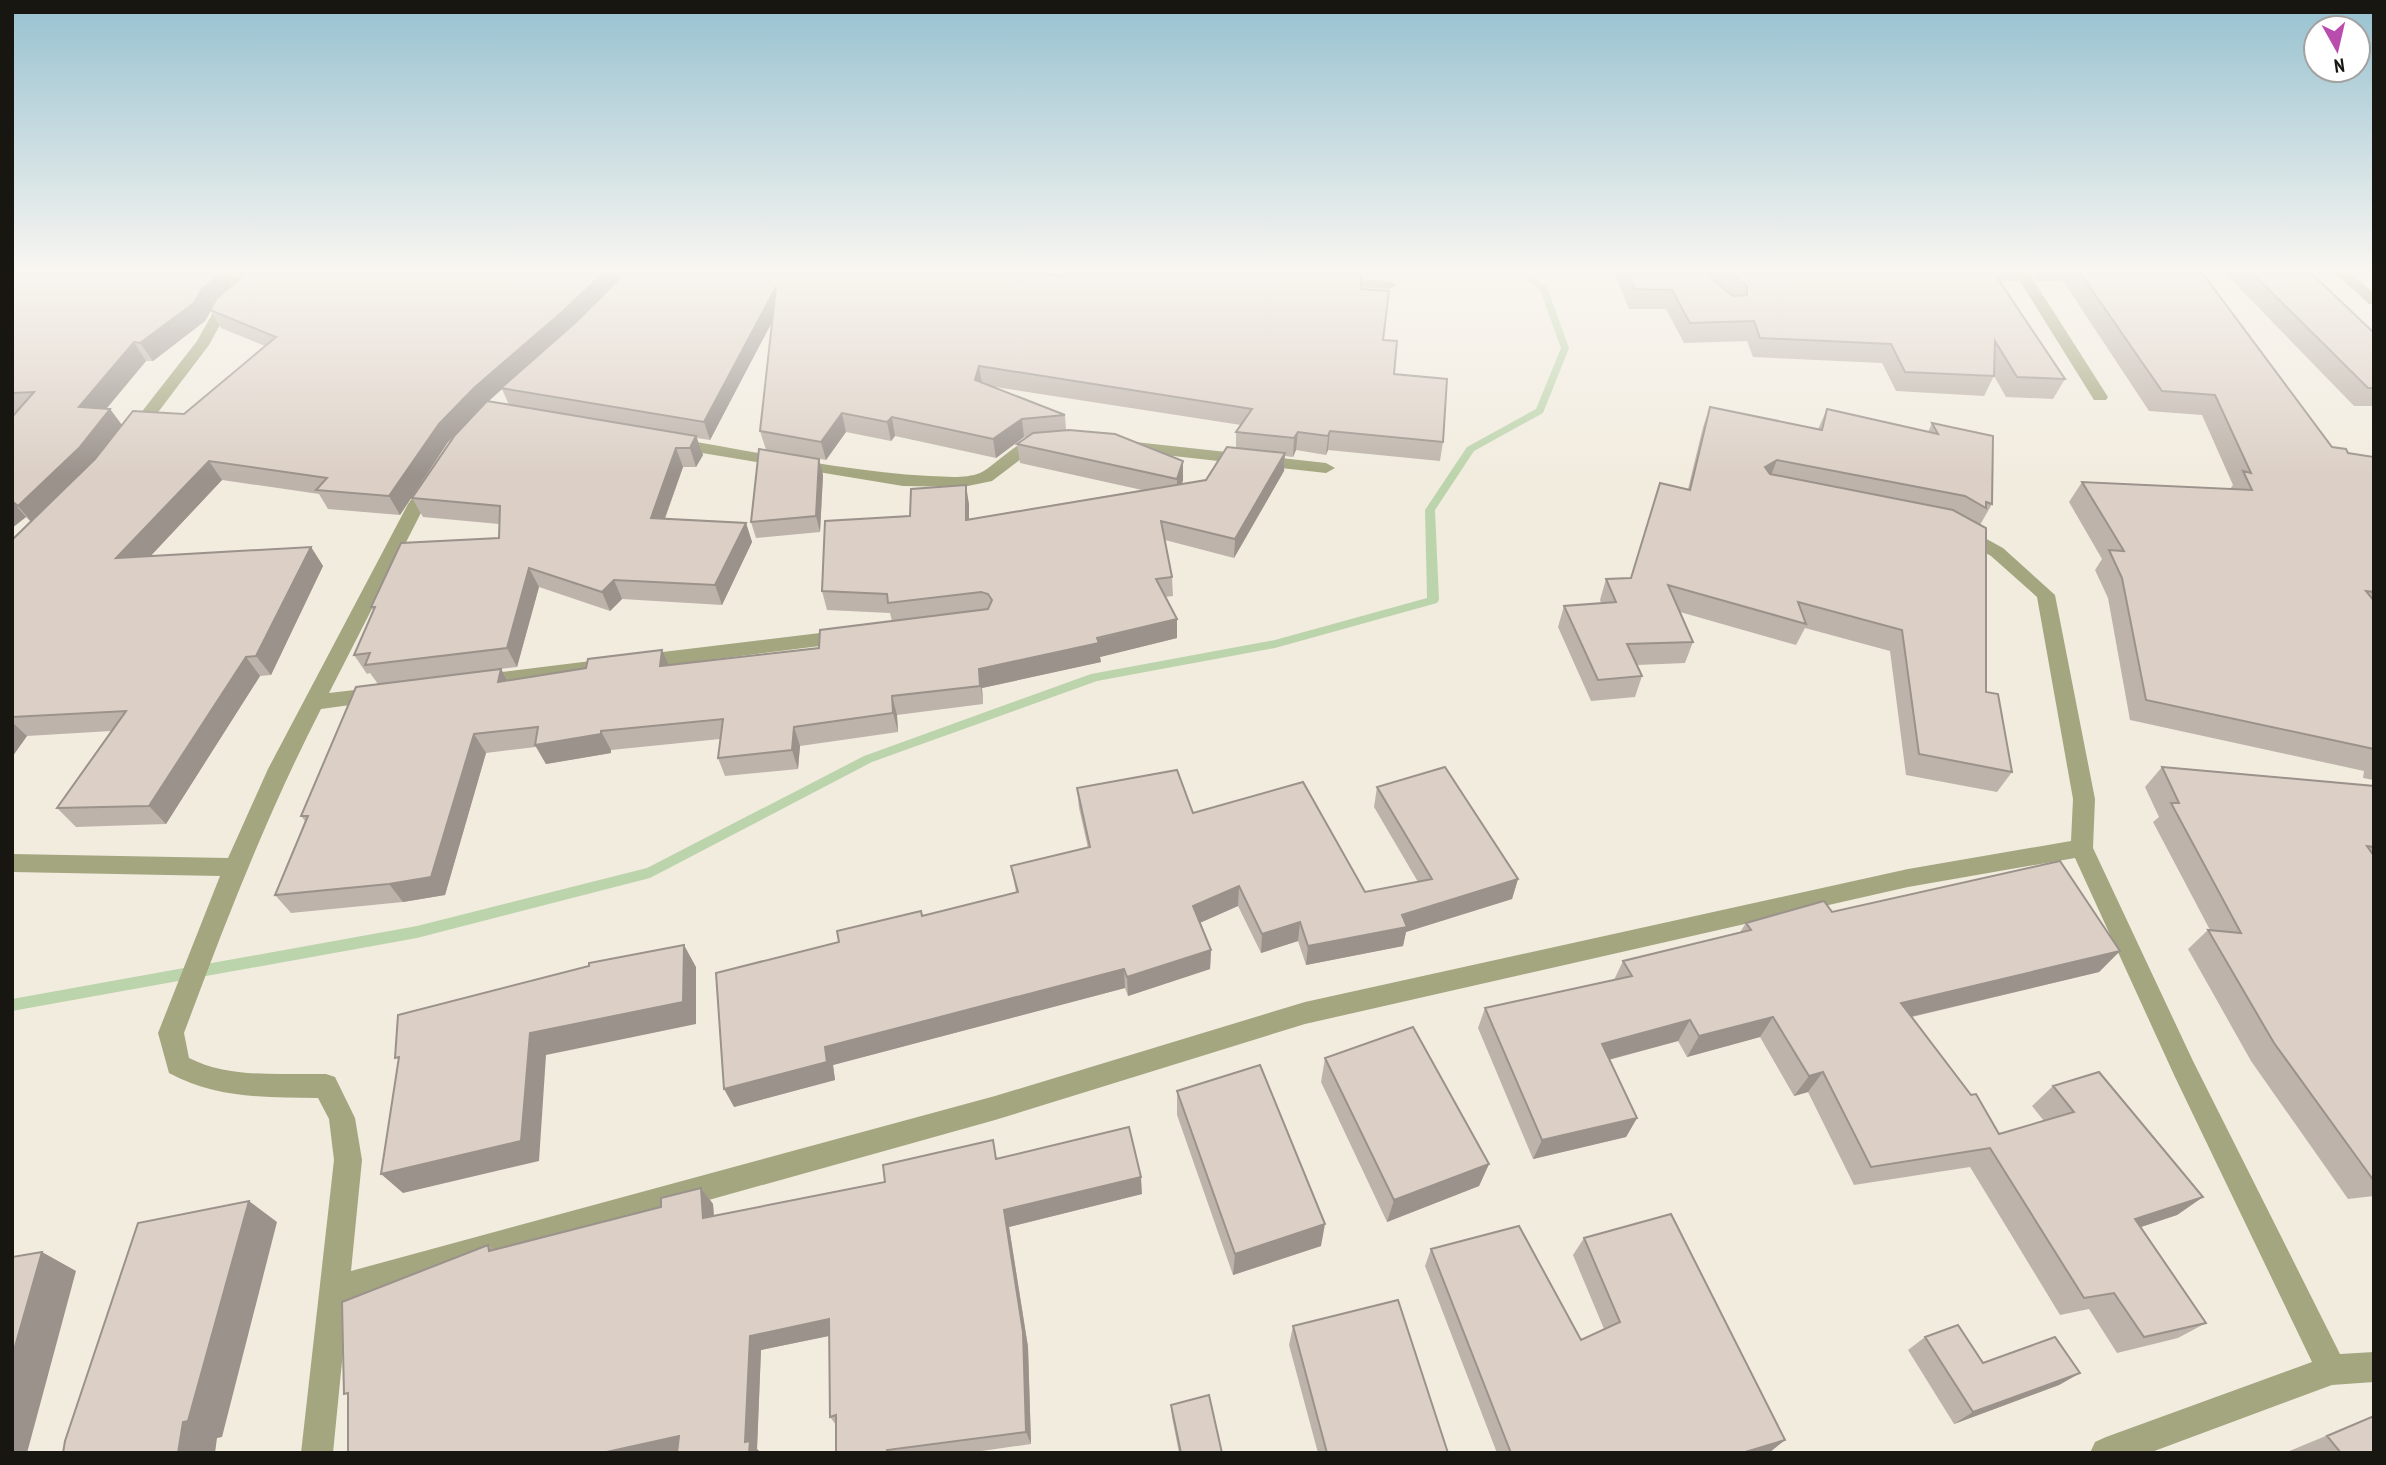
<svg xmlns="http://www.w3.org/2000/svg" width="2386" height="1465" font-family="'PT Sans Narrow',sans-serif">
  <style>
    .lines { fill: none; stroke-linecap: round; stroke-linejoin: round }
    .stream { fill: #bcd4ac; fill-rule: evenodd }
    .street { fill: #a4a680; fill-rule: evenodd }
    .wall { fill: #bdb3aa; fill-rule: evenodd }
    .shaded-wall { fill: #9a928b }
    .building { fill: #dcd0c6; stroke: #9a928b; stroke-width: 2 }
  </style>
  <rect width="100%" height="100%" fill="#f2ecdf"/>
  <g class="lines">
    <!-- stream -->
    <path class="stream" d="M 1515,270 L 1524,270 L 1547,287 L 1569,348 L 1543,413 L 1474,451 L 1435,510 L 1439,600 L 1437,603 L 1275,648 L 1097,681 L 872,762 L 650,878 L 417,938 L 12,1011 L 12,999 L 417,926 L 647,868 L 864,756 L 1091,674 L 1275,640 L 1427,598 L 1425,510 L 1467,447 L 1536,409 L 1561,348 L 1540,290 Z"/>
    <!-- street -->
    <path class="street" d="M 205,270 L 222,270 L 255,288 L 248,292 L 243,291 Z
      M 2013,270 L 2027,270 L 2108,397 L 2106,400 L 2094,400 Z
      M 2332,270 L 2347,270 L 2374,293 L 2374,305 L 2369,304 Z
      M 1333,278 L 1390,281 L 1397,285 L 1390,289 L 1328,285 L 1326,282 L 1328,279 Z
      M 234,296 L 241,300 L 226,314 L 209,345 L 140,436 L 128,436 L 126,432 L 197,341 L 215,309 Z
      M 672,438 C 765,453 859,475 954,477 C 962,477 973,476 980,473 C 998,465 1033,421 1053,443 L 1051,447 L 1034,449 L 992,481 L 963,487 L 903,486 L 666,447 L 664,443 L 666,439 Z
      M 1126,441 L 1326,463 L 1335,468 L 1326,473 L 1120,450 L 1118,446 L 1120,442 Z
      M 433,477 L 442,482 L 425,505 L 329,693 L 380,687 L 387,689 L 390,694 L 387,699 L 380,701 L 321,709 C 267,814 225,923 184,1033 L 189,1058 C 230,1079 282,1073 326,1074 L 335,1077 L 355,1118 L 362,1160 L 351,1271 L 995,1096 L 1305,1002 L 1908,869 L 2071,841 L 2073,799 L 2037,597 L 1991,556 L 1955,535 L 1952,531 L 1955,527 L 1961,525 L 2003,548 L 2055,595 L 2095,799 L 2093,848 L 2193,1061 L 2340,1354 L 2374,1352 L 2374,1382 L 2332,1385 L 2149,1453 L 2090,1453 L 2095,1442 L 2106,1437 L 2312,1362 L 2175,1077 L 2075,858 L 1908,887 L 1305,1024 L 995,1120 L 348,1301 L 333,1453 L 301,1453 L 334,1160 L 329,1119 L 318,1098 C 266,1097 216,1099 169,1073 L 158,1033 L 220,876 L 12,872 L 12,854 L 228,858 L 268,769 L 408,504 L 427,478 Z
      M 845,630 L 852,632 L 855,637 L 852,642 L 638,669 L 631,667 L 628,662 L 631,657 L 638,655 Z
      M 599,660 L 606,662 L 609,667 L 606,672 L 478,689 L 471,687 L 468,682 L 471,677 L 478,675 Z"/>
  </g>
  <!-- wall -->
  <path class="wall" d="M 12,270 L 231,286 L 243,277 L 227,270 L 991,270 L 1065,276 L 1084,270 L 1360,270 L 1361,289 L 1383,340 L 1394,374 L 1443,442 L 1440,461 L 1328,450 L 1326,455 L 1296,450 L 1293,457 L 1285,456 L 1284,471 L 1234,558 L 1165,540 L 1172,577 L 1173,596 L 1165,597 L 1177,619 L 1177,638 L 1100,657 L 1101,662 L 982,688 L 983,704 L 897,715 L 898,732 L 800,746 L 798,769 L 725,776 L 718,758 L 720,739 L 611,750 L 611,753 L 546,764 L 536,747 L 486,753 L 445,895 L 403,902 L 291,913 L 275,895 L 305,821 L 301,816 L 378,684 L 370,673 L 367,674 L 354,655 L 373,610 L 371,607 L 499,538 L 499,524 L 423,517 L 412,498 L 453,437 L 448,442 L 400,515 L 328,509 L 319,494 L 222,480 L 150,556 L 311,547 L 323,566 L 271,675 L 260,676 L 166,824 L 76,827 L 57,808 L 111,731 L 27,736 L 12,757 L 12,540 L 31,522 L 26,517 L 12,528 L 16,412 L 12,413 ZM 211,311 L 221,328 L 265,346 L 184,414 L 122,425 L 110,409 L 106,409 L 146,361 L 153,361 L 205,321 ZM 772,321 L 760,431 L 766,450 L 826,460 L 846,432 L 891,441 L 895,436 L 996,458 L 1024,437 L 1027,437 L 1017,444 L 1020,463 L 1142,490 L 969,519 L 969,504 L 910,516 L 822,591 L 827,610 L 890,613 L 892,621 L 819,648 L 669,665 L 508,680 L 501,669 L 378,684 L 517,667 L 539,587 L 610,611 L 622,599 L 722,605 L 752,542 L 746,523 L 665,519 L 683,467 L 696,467 L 703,455 L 697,438 L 710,440 ZM 989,386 L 1241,425 L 1236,432 L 1236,447 L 1206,480 L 1182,484 L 1183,480 L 1066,430 L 1065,415 ZM 502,389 L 509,405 L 489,401 Z
    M 1613,270 L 2022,270 L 2017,281 L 1999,281 L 2065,379 L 2053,399 L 2006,397 L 1994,376 L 1984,396 L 1896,391 L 1882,363 L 1753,357 L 1747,341 L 1684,343 L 1666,309 L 1629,309 Z
    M 2029,270 L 2200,270 L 2332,447 L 2348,453 L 2374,457 L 2374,780 L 2363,778 L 2364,771 L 2130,720 L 2108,598 L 2095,570 L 2102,559 L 2069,502 L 2082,482 L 2230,489 L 2233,485 L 2202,415 L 2149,411 L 2063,281 L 2037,281 Z
    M 2222,270 L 2308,270 L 2374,333 L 2374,406 L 2354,406 Z
    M 1710,407 L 1818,429 L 1827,409 L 1928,432 L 1932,423 L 1992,504 L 1980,525 L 1978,524 L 1986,692 L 2012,772 L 1997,792 L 1906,775 L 1890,651 L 1805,628 L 1796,645 L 1680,612 L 1693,642 L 1685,663 L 1637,665 L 1642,676 L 1635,697 L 1591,701 L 1558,627 L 1564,606 L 1601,603 L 1600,600 L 1606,579 L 1631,578 L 1660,483 L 1688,489 L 1703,427 Z
    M 823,475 L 820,532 L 756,538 L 751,522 Z
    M 2162,767 L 2372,786 L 2374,785 L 2374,1196 L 2348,1199 L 2251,1061 L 2188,949 L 2208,930 L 2210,930 L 2153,822 L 2159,817 L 2145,787 Z
    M 1377,787 L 1518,879 L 1512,899 L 1406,932 L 1403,946 L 1306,965 L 1298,941 L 1261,953 L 1238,906 L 1199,923 L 1211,950 L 1210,969 L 1128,996 L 1125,988 L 833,1065 L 835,1080 L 734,1107 L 839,942 L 922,916 L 1016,892 L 1011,866 L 1088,848 L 1079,808 L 1077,788 L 1193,813 L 1365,892 L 1418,882 L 1374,807 Z
    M 1832,912 L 2120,951 L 2099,972 L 1912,1017 L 1999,1134 L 2044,1121 L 2032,1106 L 2053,1086 L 2203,1197 L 2177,1215 L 2141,1227 L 2206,1323 L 2178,1338 L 2117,1353 L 2089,1309 L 2060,1315 L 1970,1167 L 1854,1185 L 1808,1092 L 1794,1096 L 1760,1037 L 1687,1057 L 1678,1041 L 1609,1060 L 1637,1118 L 1626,1137 L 1533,1159 L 1478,1028 L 1485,1008 L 1614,980 L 1623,961 L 1740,932 L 1746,923 Z
    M 1325,1058 L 1489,1164 L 1479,1186 L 1387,1222 L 1321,1082 Z
    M 1177,1091 L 1321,1246 L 1233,1275 L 1177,1115 Z
    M 998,1159 L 1142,1194 L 1009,1227 L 1028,1347 L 1031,1444 L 968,1453 L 836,1453 L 836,1425 L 830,1417 L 829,1336 L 761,1350 L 757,1449 L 761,1453 L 677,1453 L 677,1451 L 671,1453 L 488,1245 L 494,1250 L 661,1207 L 701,1188 L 713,1204 L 714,1216 L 885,1182 Z
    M 1584,1238 L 1769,1453 L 1497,1453 L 1425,1266 L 1431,1249 L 1581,1340 L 1604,1329 L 1573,1255 Z
    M 1293,1326 L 1448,1453 L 1318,1453 L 1289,1345 Z
    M 1925,1337 L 1983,1363 L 2080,1373 L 2059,1385 L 1954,1424 L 1908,1350 Z
    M 1171,1405 L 1222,1453 L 1179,1453 L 1172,1417 Z
    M 2374,1416 L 2374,1453 L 2287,1452 Z"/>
  <!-- shaded-wall -->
  <path class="shaded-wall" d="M 242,270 L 270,270 L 248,279 Z
    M 607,270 L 632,270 L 569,330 L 501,388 L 502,389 L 483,406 L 448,442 L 400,515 L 389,496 L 439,424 L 474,388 Z
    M 223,272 L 234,289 L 213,307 L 205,321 L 153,361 L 140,343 Z
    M 776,287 L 781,305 L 710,440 L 704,422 Z
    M 134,342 L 146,361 L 92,426 L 79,407 Z
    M 979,366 L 982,384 L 975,380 Z
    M 110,409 L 124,428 L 34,525 L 18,506 Z
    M 842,413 L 846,432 L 826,460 L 821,442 Z
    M 892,417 L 895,436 L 891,441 L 887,422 Z
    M 1022,419 L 1024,437 L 996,458 L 993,439 Z
    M 1330,431 L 1328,450 L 1326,455 L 1328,436 Z
    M 1298,432 L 1296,450 L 1293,457 L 1294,438 Z
    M 696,436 L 703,455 L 696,467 L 690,448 Z
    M 676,448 L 683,467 L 658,537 L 651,518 Z
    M 1285,453 L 1284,471 L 1234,558 L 1235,539 Z
    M 819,459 L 823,475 L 820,532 L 816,516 Z
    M 1777,460 L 1769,480 L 1765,467 Z
    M 209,461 L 222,480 L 131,577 L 116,558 Z
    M 1183,461 L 1183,480 L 1177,498 L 1177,479 Z
    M 966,485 L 969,504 L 969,539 L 966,520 Z
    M 12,501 L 26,517 L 12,528 Z
    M 746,523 L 752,542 L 722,605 L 715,585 Z
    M 311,547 L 323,566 L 271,675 L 256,656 Z
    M 529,568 L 539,587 L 517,667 L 507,648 Z
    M 614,580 L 622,599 L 610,611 L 602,592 Z
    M 1177,619 L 1177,638 L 1100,657 L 1101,662 L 982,688 L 983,704 L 979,669 Z
    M 662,650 L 670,668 L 660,666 Z
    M 246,657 L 260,676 L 166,824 L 149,806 Z
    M 501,669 L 512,688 L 498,682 Z
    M 892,696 L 897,715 L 898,732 L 893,713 Z
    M 12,722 L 27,736 L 12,757 Z
    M 794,727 L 800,746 L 798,769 L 792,750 Z
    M 601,731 L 611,750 L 611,753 L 546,764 L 535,745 Z
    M 474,734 L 486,753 L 445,895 L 403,902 L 389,884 Z
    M 1518,879 L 1512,899 L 1406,932 L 1403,946 L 1306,965 L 1308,946 Z
    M 1239,886 L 1238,906 L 1193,926 L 1193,906 Z
    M 1300,922 L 1298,941 L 1261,953 L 1262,934 Z
    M 684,945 L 696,967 L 696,1024 L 546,1055 L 539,1161 L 403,1193 L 381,1174 L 530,1033 Z
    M 1211,950 L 1210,969 L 1128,996 L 1127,977 Z
    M 2120,951 L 2099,972 L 1884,1023 L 1901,1003 Z
    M 1124,969 L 1125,988 L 833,1065 L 835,1080 L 734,1107 L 724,1089 L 825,1047 Z
    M 1773,1017 L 1760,1037 L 1687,1057 L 1699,1036 Z
    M 1690,1020 L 1678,1041 L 1592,1064 L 1602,1044 Z
    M 1823,1072 L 1808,1092 L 1794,1096 L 1809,1076 Z
    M 1637,1118 L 1626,1137 L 1533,1159 L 1542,1140 Z
    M 1489,1164 L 1479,1186 L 1387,1222 L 1394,1200 Z
    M 1141,1177 L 1142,1194 L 1009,1227 L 1028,1347 L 1031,1444 L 1026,1432 L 1004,1210 Z
    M 701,1188 L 713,1204 L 715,1234 L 703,1218 Z
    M 2203,1197 L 2177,1215 L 2111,1237 L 2135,1219 Z
    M 249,1201 L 277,1222 L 222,1437 L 217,1438 L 215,1453 L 178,1453 L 183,1422 Z
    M 1325,1224 L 1321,1246 L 1233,1275 L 1235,1254 Z
    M 42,1252 L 76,1271 L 27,1453 L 12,1453 L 12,1357 Z
    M 829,1319 L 838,1334 L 761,1350 L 757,1449 L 761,1453 L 749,1453 L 745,1442 L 750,1336 Z
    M 2080,1373 L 2059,1385 L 1954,1424 L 1973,1412 Z
    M 679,1436 L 693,1448 L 671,1453 L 602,1453 Z
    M 1785,1440 L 1769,1453 L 1742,1453 Z"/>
  <!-- building -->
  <path class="building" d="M 12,270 L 219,270 L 223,272 L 202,289 L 194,303 L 140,343 L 134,342 L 79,407 L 110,409 L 79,448 L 18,506 L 12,501 L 12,417 L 34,392 L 12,393 Z
    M 255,270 L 607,270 L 562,312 L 474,388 L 439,424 L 389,496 L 316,490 L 327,478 L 209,461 L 116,558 L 311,547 L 256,656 L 246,657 L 149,806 L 57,808 L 126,711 L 12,717 L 12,540 L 95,459 L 133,411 L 184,414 L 276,337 L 210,310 L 217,298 L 244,275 Z
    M 628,270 L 991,270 L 1065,276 L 1068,270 L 1323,270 L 1361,272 L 1361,289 L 1389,291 L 1383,340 L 1397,341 L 1394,374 L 1447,379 L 1443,442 L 1330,431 L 1328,436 L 1298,432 L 1294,438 L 1236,432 L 1252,409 L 979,366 L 975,380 L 1065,415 L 1022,419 L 993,439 L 892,417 L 887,422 L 842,413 L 821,442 L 760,431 L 776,287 L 704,422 L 501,388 L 576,322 Z
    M 1626,270 L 1702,270 L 1733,296 L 1747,295 L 1747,286 L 1728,270 L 1992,270 L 2065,379 L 2017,377 L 1995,341 L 1994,376 L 1905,372 L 1891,344 L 1760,338 L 1754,321 L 1690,323 L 1672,290 L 1635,289 Z
    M 2078,270 L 2200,270 L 2332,447 L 2346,449 L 2348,453 L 2374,457 L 2374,592 L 2366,591 L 2374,601 L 2374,749 L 2146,700 L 2122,578 L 2109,550 L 2124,551 L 2082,482 L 2252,490 L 2243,471 L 2251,473 L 2215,395 L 2162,391 Z
    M 2249,270 L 2308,270 L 2374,333 L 2374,388 L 2368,388 Z
    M 487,401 L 696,436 L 690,448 L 676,448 L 651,518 L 746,523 L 715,585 L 614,580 L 602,592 L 529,568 L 507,648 L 365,665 L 370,653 L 354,655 L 375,607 L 371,607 L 401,543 L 499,538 L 500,506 L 412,498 L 455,435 Z
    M 1710,407 L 1822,430 L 1827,409 L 1938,434 L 1932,423 L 1993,436 L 1992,504 L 1986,502 L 1986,508 L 1965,496 L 1777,460 L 1765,467 L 1770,474 L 1953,510 L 1986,528 L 1986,692 L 1998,694 L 2012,772 L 1919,754 L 1902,630 L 1798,602 L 1806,624 L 1668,585 L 1693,642 L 1627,644 L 1642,676 L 1598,680 L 1564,606 L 1616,602 L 1606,579 L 1631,578 L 1660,483 L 1690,490 Z
    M 1069,430 L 1115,434 L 1183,461 L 1177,479 L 1017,444 L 1033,433 Z
    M 1227,447 L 1285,453 L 1235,539 L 1161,521 L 1172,577 L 1156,579 L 1177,619 L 1097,638 L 1099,643 L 979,669 L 980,686 L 892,696 L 893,713 L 794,727 L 792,750 L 718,758 L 723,719 L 601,731 L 601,734 L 535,745 L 538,727 L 474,734 L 431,877 L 389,884 L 275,895 L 308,816 L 301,816 L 356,687 L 501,669 L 498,682 L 586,668 L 588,659 L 662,650 L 660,666 L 819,648 L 820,630 L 988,609 L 992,600 L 988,594 L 981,592 L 888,603 L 887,594 L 822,591 L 825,521 L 910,516 L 911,489 L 966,485 L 966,520 L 1206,480 Z
    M 759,449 L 819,459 L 816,516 L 751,522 Z
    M 1445,767 L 1518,879 L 1402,915 L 1407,927 L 1308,946 L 1300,922 L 1262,934 L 1239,886 L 1193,906 L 1211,950 L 1127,977 L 1124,969 L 825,1047 L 827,1062 L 724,1089 L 716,973 L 839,942 L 837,931 L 921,911 L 922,916 L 1018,892 L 1011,866 L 1090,847 L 1077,788 L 1177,770 L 1193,813 L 1303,782 L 1365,892 L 1432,879 L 1377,787 Z
    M 2162,767 L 2374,786 L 2374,847 L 2367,846 L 2374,856 L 2374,1181 L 2274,1043 L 2208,930 L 2241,933 L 2171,803 L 2179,803 Z
    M 2060,861 L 2120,951 L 1901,1003 L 1971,1095 L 1976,1094 L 1999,1134 L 2074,1112 L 2053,1086 L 2099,1072 L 2203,1197 L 2135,1219 L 2206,1323 L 2144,1337 L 2114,1293 L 2084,1298 L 1990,1148 L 1871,1167 L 1823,1072 L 1809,1076 L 1773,1017 L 1699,1036 L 1690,1020 L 1602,1044 L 1637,1118 L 1542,1140 L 1485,1008 L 1632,976 L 1623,961 L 1751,930 L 1746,923 L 1824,901 L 1832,912 Z
    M 684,945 L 683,1002 L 530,1033 L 521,1141 L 381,1174 L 399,1057 L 395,1058 L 398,1015 L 589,966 L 589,963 Z
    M 1413,1027 L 1489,1164 L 1394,1200 L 1325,1058 Z
    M 1260,1065 L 1325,1224 L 1235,1254 L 1177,1091 Z
    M 1129,1127 L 1141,1177 L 1004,1210 L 1023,1332 L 1026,1432 L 887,1450 L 888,1453 L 836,1453 L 836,1415 L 830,1417 L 829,1319 L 750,1336 L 745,1442 L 750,1441 L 749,1453 L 677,1453 L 679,1436 L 602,1453 L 348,1453 L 348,1393 L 344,1394 L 342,1302 L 488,1245 L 489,1251 L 661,1207 L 661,1198 L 701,1188 L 703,1218 L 885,1182 L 883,1165 L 993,1140 L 996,1159 Z
    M 249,1201 L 188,1421 L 183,1422 L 178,1453 L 63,1453 L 65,1441 L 138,1223 Z
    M 1671,1214 L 1785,1440 L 1742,1453 L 1511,1453 L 1431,1249 L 1519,1226 L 1581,1340 L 1620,1322 L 1584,1238 Z
    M 42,1252 L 12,1357 L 12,1257 Z
    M 1398,1300 L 1448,1453 L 1327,1453 L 1293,1326 Z
    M 1958,1325 L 1983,1363 L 2055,1337 L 2080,1373 L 1973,1412 L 1925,1337 Z
    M 1209,1395 L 1222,1453 L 1181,1453 L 1171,1405 Z
    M 2374,1416 L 2374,1453 L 2341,1453 L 2327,1436 Z"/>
  <!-- sky -->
  <linearGradient id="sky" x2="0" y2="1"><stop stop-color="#96c1d0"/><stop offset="0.57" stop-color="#f9f6f1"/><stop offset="1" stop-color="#f9f6f1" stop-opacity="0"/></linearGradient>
  <rect width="2386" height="475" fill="url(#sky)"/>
  <!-- border -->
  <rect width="2386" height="1465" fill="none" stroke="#181611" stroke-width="28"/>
  <!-- north arrow -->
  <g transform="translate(2337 49) rotate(172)"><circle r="33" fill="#ffffff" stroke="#a3a2a0" stroke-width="2"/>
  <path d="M0-5L12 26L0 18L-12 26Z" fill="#b94dad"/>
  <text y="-10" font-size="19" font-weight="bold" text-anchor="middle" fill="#181611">N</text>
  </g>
</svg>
